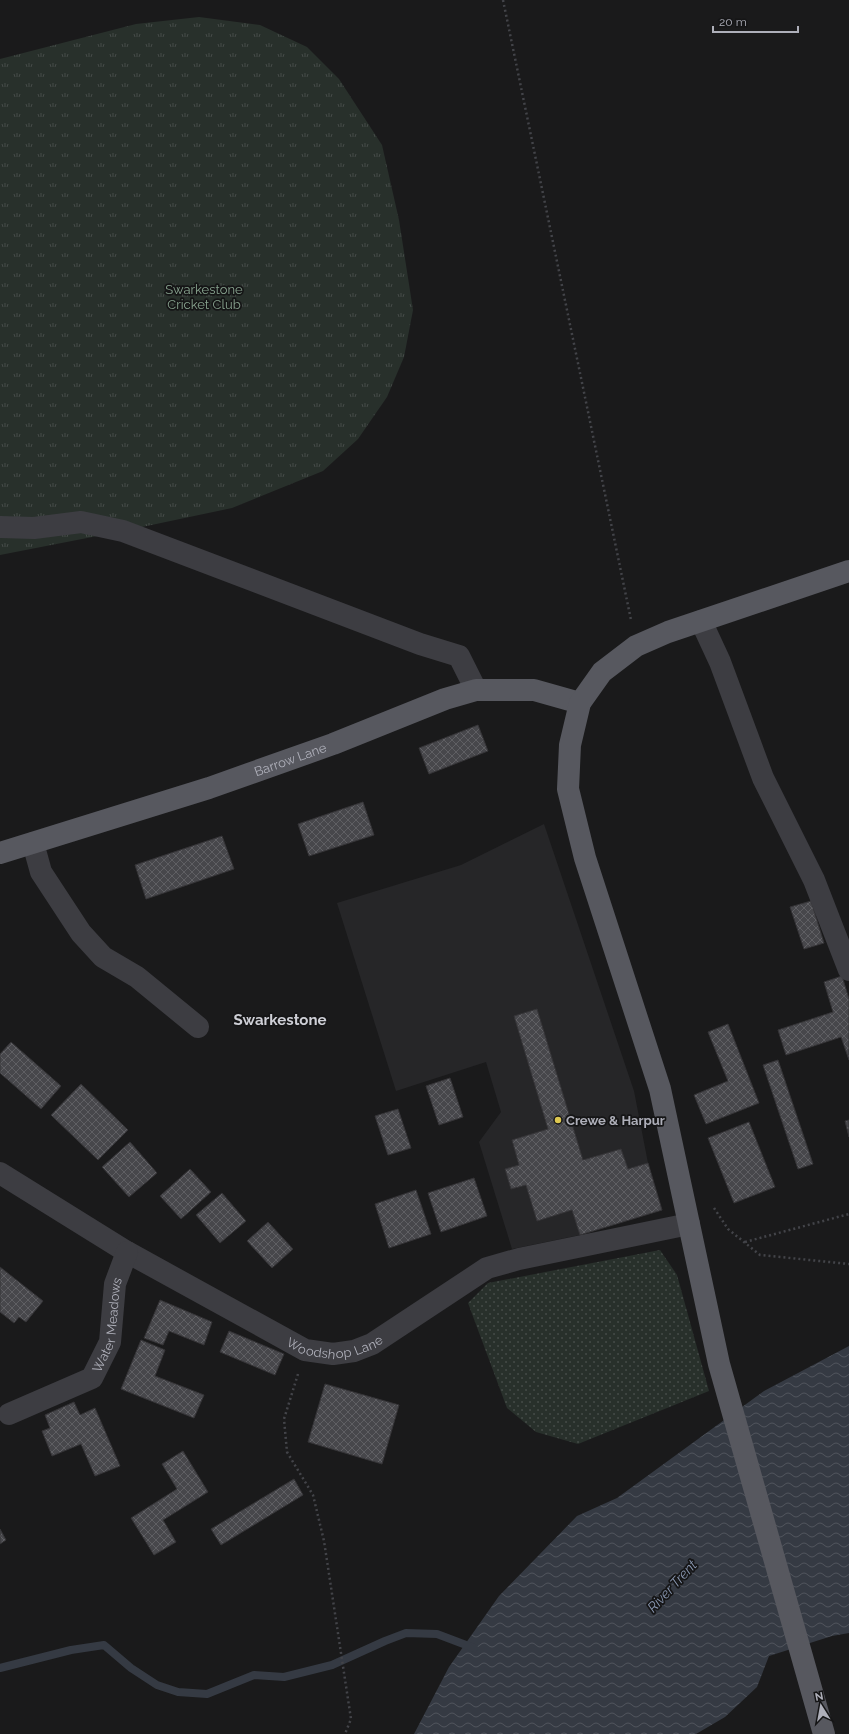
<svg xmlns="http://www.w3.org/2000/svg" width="849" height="1734" font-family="Raleway,sans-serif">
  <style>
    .built { fill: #262628 }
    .grass { fill: url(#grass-tufts) }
    .garden { fill: url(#garden-dots) }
    .water { fill: url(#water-waves) }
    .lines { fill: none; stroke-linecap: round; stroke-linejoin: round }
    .stream { stroke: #353a43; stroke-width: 8 }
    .building { fill: url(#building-cross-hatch); stroke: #353437 }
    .path { stroke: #434449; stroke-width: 2.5; stroke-dasharray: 2 3; stroke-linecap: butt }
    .minor { stroke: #3d3d42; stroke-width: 22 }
    .major { stroke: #57585f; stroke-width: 22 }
    .poi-dot { fill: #ddc750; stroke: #151516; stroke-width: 1.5 }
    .labels { text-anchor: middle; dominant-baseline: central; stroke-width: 3.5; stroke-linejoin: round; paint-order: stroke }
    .park-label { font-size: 13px; fill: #87a28e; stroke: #151516 }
    .street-label { font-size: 13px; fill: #aeafb9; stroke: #151516 }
    .poi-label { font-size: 13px; font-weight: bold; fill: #aeafb9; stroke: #151516; text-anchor: start }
    .water-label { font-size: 14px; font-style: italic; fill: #8997b0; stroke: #151516 }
    .quarter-label { font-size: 15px; font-weight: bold; fill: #cecfd6; stroke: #151516 }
  </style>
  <defs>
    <pattern id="grass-tufts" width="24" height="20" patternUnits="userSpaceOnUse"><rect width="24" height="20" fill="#28302b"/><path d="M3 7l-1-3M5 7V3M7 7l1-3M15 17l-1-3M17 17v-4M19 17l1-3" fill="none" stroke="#454b48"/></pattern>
    <pattern id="garden-dots" width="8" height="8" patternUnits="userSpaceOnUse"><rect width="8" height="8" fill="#28302b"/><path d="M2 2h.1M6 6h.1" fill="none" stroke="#454b48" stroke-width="1.8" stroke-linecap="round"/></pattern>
    <pattern id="water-waves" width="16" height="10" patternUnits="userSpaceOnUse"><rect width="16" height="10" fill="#353a43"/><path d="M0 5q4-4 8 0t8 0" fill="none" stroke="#50545c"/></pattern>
    <pattern id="building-cross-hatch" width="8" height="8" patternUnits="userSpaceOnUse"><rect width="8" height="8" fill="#47474b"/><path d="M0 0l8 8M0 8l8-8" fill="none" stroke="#5f5f63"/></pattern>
  </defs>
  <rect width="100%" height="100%" fill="#1a1a1b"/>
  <!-- built -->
  <path class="built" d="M 544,824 L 634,1091 L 648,1163 L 662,1210 L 580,1235 L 512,1249 L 479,1142 L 501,1112 L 486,1062 L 396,1091 L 337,903 L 461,865 Z"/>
  <!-- grass -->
  <path class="grass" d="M 199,17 L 260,25 L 307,47 L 339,79 L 382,145 L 399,220 L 413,310 L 404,357 L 387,397 L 358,439 L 323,471 L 232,508 L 123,531 L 0,555 L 0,59 L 136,24 Z"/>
  <!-- garden -->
  <path class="garden" d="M 660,1250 L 677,1275 L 709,1391 L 578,1444 L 536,1432 L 507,1408 L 468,1303 L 488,1283 Z"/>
  <!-- water -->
  <path class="water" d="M 849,1346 L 849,1633 L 832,1636 L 769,1656 L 757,1687 L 725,1717 L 696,1734 L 414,1734 L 449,1667 L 499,1596 L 577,1516 L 617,1498 L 764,1391 Z"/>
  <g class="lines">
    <!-- stream -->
    <path class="stream" d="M 0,1668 L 71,1650 L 104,1645 L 131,1668 L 157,1685 L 178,1692 L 207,1694 L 254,1675 L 284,1677 L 332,1665 L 385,1641 L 406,1633 L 437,1634 L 474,1648"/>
  </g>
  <!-- building -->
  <path class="building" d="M 478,725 L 488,751 L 429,774 L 419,748 Z
    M 363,802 L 374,835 L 309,856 L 298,824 Z
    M 222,836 L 234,869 L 146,899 L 135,865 Z
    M 811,901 L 824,943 L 804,949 L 790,907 Z
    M 842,976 L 849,999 L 849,1060 L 841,1037 L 786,1055 L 778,1030 L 833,1012 L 824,982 Z
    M 537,1009 L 583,1160 L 621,1149 L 628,1169 L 648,1163 L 662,1210 L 580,1235 L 572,1210 L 537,1221 L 526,1185 L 511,1189 L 505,1169 L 519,1165 L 512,1140 L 548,1129 L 514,1016 Z
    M 728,1024 L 759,1103 L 706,1124 L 694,1095 L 728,1081 L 708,1032 Z
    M 11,1042 L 61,1086 L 41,1109 L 0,1073 L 0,1054 Z
    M 778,1060 L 813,1164 L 798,1169 L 763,1065 Z
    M 450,1078 L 463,1117 L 439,1125 L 426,1086 Z
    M 81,1084 L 128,1130 L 98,1160 L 51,1115 Z
    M 398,1109 L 411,1148 L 388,1155 L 375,1116 Z
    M 849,1120 L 849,1137 L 845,1121 Z
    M 749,1122 L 775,1187 L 734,1203 L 708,1138 Z
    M 130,1142 L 157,1173 L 129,1197 L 102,1167 Z
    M 190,1169 L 211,1192 L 181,1219 L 160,1196 Z
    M 474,1178 L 487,1216 L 441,1232 L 428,1193 Z
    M 416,1190 L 431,1234 L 389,1248 L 375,1204 Z
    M 222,1193 L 246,1221 L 220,1243 L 196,1215 Z
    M 268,1222 L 293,1249 L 272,1268 L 247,1241 Z
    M 0,1267 L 43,1301 L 26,1322 L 19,1317 L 14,1323 L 0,1312 Z
    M 160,1300 L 212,1322 L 204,1345 L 169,1331 L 163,1345 L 144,1338 Z
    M 229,1331 L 284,1354 L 275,1375 L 220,1352 Z
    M 141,1340 L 165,1350 L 155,1376 L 204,1395 L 194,1418 L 121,1389 Z
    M 325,1384 L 399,1405 L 382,1464 L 308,1442 Z
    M 74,1402 L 80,1415 L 95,1408 L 120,1466 L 95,1476 L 81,1444 L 52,1456 L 42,1431 L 50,1428 L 45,1415 Z
    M 183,1451 L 208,1492 L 163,1520 L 176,1542 L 154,1555 L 131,1518 L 177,1489 L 162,1464 Z
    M 294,1479 L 303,1495 L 221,1545 L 211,1529 Z
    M 0,1529 L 6,1540 L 0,1544 Z"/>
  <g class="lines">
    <!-- path -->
    <path class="path" d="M 503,0 L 631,620
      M 714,1208 L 728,1229 L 760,1255 L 849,1264
      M 745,1242 L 849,1214
      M 298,1374 L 284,1419 L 287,1452 L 313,1495 L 324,1541 L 351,1719 L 345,1734"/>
    <!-- minor -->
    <g class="minor">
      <path d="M 0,527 L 34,528 L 81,522 L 123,531 L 420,644 L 459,656 L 476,690"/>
      <path d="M 701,621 L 720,662 L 763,778 L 814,880 L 849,970"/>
      <path d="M 33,843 L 41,872 L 81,933 L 103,957 L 137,977 L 198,1027"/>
      <path id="s1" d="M 0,1173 L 127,1252 L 305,1350 L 333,1354 L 354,1351 L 372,1344 L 487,1268 L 519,1259 L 689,1224"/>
      <path id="s2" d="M 9,1414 L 92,1378 L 110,1342 L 115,1284 L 127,1252"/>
    </g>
    <!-- major -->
    <g class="major">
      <path id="s3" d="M 0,853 L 209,788 L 333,744 L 445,699 L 476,690 L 534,690 L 580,703"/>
      <path d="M 824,1734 L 719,1364 L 660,1089 L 585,858 L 568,789 L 570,745 L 580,703 L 602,672 L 636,646 L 668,632 L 849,571"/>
    </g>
  </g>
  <!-- markers -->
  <circle class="poi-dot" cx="558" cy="1120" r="4"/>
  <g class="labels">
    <!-- park labels -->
    <g class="park-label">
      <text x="204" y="289">Swarkestone<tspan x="204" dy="15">Cricket Club</tspan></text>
    </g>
    <!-- street labels -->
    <g class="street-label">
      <text stroke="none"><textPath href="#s3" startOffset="305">Barrow Lane</textPath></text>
      <text stroke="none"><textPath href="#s2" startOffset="147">Water Meadows</textPath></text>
      <text stroke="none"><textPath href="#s1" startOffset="383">Woodshop Lane</textPath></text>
    </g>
    <!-- poi labels -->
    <g class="poi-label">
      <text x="566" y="1120">Crewe &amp; Harpur</text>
    </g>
    <!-- water labels -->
    <g class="water-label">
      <text transform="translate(672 1586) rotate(-47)">River Trent</text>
    </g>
    <!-- quarter labels -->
    <g class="quarter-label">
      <text x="280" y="1020">Swarkestone</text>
    </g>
  </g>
  <!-- north arrow -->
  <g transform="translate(821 1706) rotate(349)" stroke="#151516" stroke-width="3" paint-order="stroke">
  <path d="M0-3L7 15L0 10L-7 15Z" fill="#aeafb9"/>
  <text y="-6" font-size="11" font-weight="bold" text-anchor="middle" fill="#aeafb9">N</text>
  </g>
  <!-- scale -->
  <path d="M713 26v6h85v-6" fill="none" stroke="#aeafb9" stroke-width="2"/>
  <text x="719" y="26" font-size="12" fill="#aeafb9" stroke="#151516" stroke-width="3" paint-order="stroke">20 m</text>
</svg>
